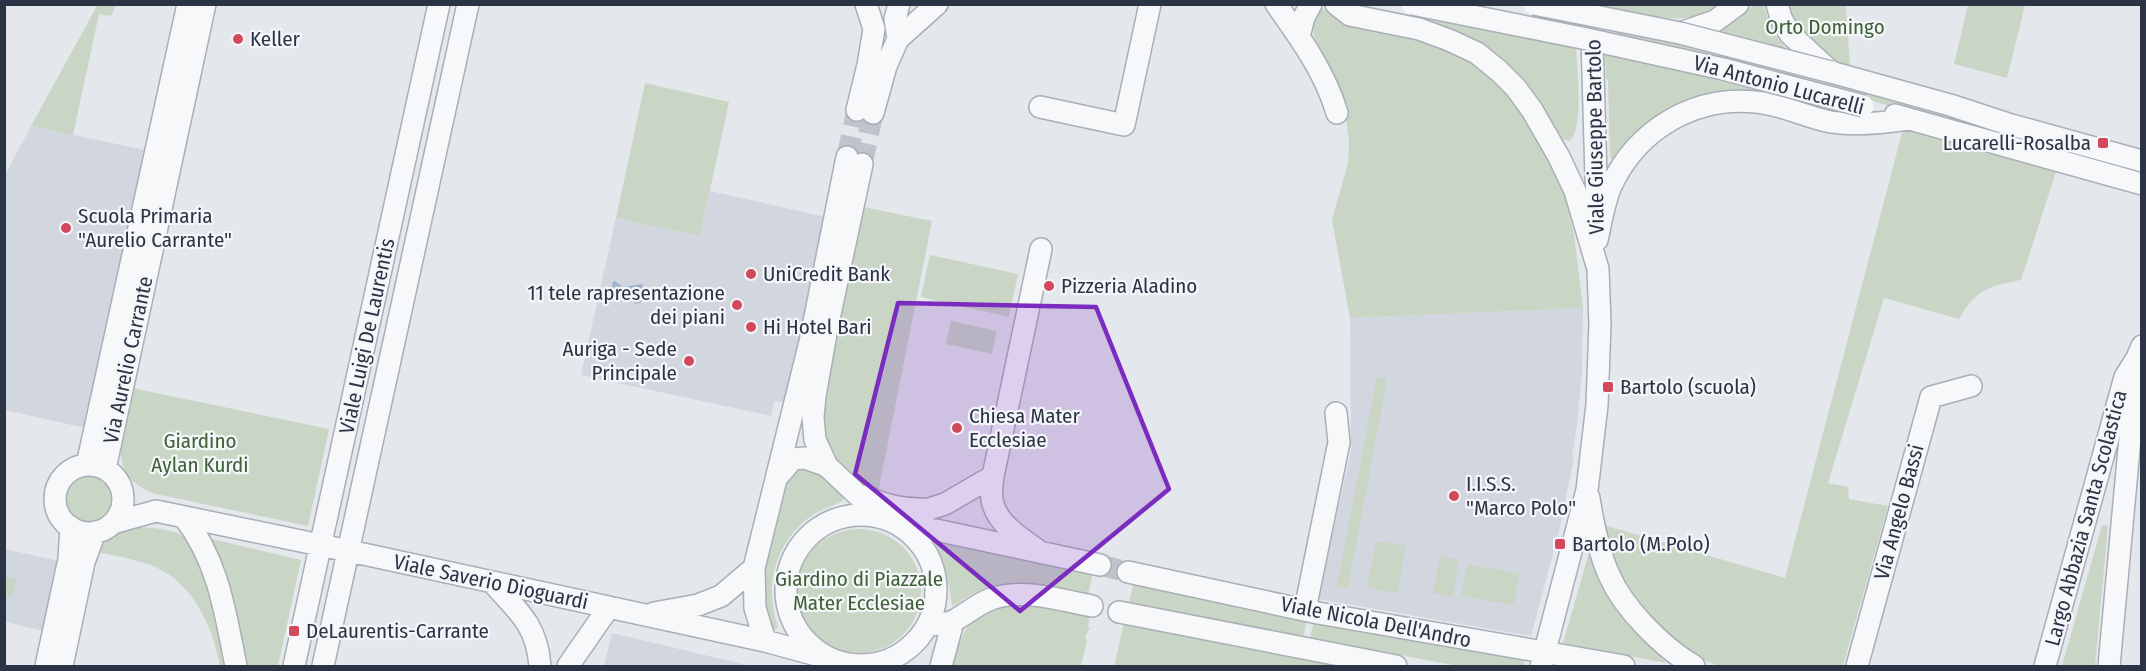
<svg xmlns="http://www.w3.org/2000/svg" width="2146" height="671" font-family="'Fira Sans Condensed',sans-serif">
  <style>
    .built { fill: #d2d6de }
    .green { fill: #c9d6c5 }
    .water { fill: #9fb4cc }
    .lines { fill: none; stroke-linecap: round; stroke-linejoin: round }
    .minor-tunnel { stroke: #bfc3cb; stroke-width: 21; stroke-dasharray: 21 10; stroke-linecap: butt }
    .minor-casing { stroke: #a9aeb7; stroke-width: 24 }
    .minor { stroke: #f7f8fa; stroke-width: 21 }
    .minor-bridge-casing { stroke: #a9aeb7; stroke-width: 24; stroke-linecap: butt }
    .minor-bridge { stroke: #f7f8fa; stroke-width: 21 }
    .marked { fill: #7b2cbf; fill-opacity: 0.2; stroke: #7b2cbf; stroke-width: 4.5; stroke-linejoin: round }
    .poi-dot { fill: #d1495b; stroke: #f4f6f9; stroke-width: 2 }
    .labels { text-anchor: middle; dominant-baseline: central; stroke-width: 4.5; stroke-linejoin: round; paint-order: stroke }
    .park-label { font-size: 21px; fill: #3f6138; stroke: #f4f6f9 }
    .poi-label { font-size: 21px; fill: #2b3445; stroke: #f4f6f9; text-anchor: start }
    .street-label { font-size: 21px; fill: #2b3445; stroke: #f4f6f9 }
  </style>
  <rect width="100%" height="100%" fill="#e4e7ec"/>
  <!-- built -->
  <path class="built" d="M 31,126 L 145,150 L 85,428 L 5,410 L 5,175 Z
    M 710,191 L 826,217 L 785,403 L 774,401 L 771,416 L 581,375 L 616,218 L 700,236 Z
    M 1583,308 L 1582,372 L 1577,425 L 1572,457 L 1574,457 L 1560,527 L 1531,636 L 1318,599 L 1351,451 L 1350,318 Z
    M 5,549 L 59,561 L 44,631 L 5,622 Z
    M 612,633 L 751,666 L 604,666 Z"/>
  <!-- green -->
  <path class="green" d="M 98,4 L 116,5 L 111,16 L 99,14 L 73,135 L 31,126 Z
    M 1605,5 L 1722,5 C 1695,24 1663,19 1632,12 C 1623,10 1613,8 1605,5 Z
    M 1753,5 L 1763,5 L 1776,36 L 1787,50 L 1717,32 L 1740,18 Z
    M 1784,5 L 1846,5 L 1850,67 L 1834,61 L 1803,40 Z
    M 1968,5 L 2025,5 L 2007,78 L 1954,64 Z
    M 1321,7 L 1344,25 L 1424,41 L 1458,54 L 1483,70 L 1507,93 L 1530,128 L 1556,173 L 1565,196 L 1574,234 L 1583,308 L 1350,318 L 1332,220 L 1348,163 L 1349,142 L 1346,117 L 1339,92 L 1315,42 L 1313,28 L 1315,16 Z
    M 1416,16 L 1576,47 C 1577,68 1584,128 1570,141 L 1563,139 C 1551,123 1542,105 1530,89 C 1501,49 1461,31 1416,16 Z
    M 1618,28 L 1691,44 L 1976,121 L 1974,129 L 1825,88 L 1616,36 Z
    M 1605,53 L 1776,94 L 1745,93 L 1613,160 L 1610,157 L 1608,80 L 1606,79 Z
    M 645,83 L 729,102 L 700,236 L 616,218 Z
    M 1903,129 L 2056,172 L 2021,280 C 1989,286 1976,289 1959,319 L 1884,298 L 1828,483 L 1848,487 L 1849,499 L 1888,506 L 1843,666 L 1717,666 L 1693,654 L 1659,627 L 1640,605 L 1623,581 L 1615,564 L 1604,525 L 1785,578 Z
    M 864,207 L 932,221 L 878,493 C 858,481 834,465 825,442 C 819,428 826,407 828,392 C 836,330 851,268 864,207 Z
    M 930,255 L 1018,274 L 1009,317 L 921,297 Z
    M 951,321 L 997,331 L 992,354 L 946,344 Z
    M 1377,377 L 1387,379 L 1348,588 L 1337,586 Z
    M 132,388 L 329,429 L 308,526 L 156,494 C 102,476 123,429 132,388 Z
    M 802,468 C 819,470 830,484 843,494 L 844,500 C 835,506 823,508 814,514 C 776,540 763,584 778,627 L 775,630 L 772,630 L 766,618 L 763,581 L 766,565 L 784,483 L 795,470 Z
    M62 499a28 28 0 1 1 56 0a28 28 0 1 1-56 0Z
    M 2102,525 L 2108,526 L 2095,666 L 2062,666 Z
    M 136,527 C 151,528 174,528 186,538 C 205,554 221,640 226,666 L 220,666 C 213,630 198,593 165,572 C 145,560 119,557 97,552 L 111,535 Z
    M797 591a62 62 0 1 1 124 0a62 62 0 1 1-124 0Z
    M 212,539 L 301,560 L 278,666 L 246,666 L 231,591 Z
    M 933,540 L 1093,572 L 1088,595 C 1054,588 1015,576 981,590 C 971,594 961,601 952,606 C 949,582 944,561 933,540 Z
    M 1376,541 L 1406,546 L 1397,593 L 1367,588 Z
    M 1589,553 L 1598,580 L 1617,611 L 1666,663 L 1563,643 Z
    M 1440,556 L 1459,560 L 1452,597 L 1433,593 Z
    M 1467,564 L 1519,574 L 1514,605 L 1461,596 Z
    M 5,576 L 16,579 L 12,597 L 5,595 Z
    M 1134,581 L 1307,620 L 1303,637 L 1129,603 Z
    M 1018,604 L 1090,615 L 1088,627 L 1090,628 L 1085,637 L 1087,640 L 1081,666 L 952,666 C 964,623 972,612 1018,604 Z
    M 1314,621 L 1521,659 L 1524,661 L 1525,665 L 1458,666 L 1310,638 Z
    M 1124,623 L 1347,666 L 1114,666 Z"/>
  <!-- water -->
  <path class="water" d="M 615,281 L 623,287 L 643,284 L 641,302 L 636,304 L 627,296 L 619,299 L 612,298 L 613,292 L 612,283 Z"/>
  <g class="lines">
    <!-- minor-tunnel -->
    <path class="minor-tunnel" d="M 847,157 L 857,110
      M 862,164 L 873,113
      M 1100,565 L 1128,572"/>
    <!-- minor casing -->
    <g class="minor-casing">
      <path id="minor" d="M 1276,4 C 1300,38 1325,72 1337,113
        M 1336,4 L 1350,15 L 1419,29 L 1449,40 L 1477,53 L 1499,71 L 1516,88 L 1532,110 L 1559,157 L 1575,191 L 1598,269 L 1600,324 L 1597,405 L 1587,490 L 1541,666
        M 1591,4 L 1597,212
        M 1777,4 L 1781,18 L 1790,34 L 1831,72 L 1950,105 L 2008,124 L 2142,161
        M 1680,33 L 1715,21 L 1738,4
        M 1299,37 L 1304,17 L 1311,4
        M 898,39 L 895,19 L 899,4
        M 1040,107 L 1124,125 L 1150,4
        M 857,110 L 868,65 L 874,29 L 866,4
        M 873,113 L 886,66 L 898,39 L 937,4
        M 1895,115 L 2142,184
        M 862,164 L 827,328 L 815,396 L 813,417 L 815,440 L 827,466 L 882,518
        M 1597,240 C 1601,222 1604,202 1611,186 C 1637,130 1693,96 1755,102 C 1782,104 1805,117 1831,122 C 1856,126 1884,123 1909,119
        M 1041,249 L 993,476 C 992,485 990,495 993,504 C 999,526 1025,541 1042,553
        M 87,465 L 188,4
        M55 499a34 34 0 1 1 68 0a34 34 0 1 1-68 0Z
        M 105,469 L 205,4
        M 778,476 L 793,459 L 805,458 L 827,466
        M 866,496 C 886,507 906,510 929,509
        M 1589,498 C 1593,524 1598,550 1609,575 C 1624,609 1662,647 1694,666
        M786 590a75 75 0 1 1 150 0a75 75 0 1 1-150 0Z
        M 184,517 C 219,563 225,612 236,666
        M 113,523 L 156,511 L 368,555 L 765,641 L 824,657
        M 908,529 L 936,530 L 1100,565
        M 908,529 L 929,509 L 945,504 L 993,476
        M 754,568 L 755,608 L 765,641
        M 1128,572 L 1318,613 L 1624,666
        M 492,582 C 518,611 537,625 540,666
        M 1305,610 L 1339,442 L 1336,413
        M 1119,612 L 1396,666
        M 654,613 L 698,605 L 721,596 L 754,568 L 810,342 L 847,157
        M 928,625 C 937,624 948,624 955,620 C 968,613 977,604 991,599 C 1023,588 1060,600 1092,606
        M 46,666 L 69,559 L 71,527
        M 62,666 L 84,562 L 95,532
        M 294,666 L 439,4
        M 323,666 L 468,4
        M 568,666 L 609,607
        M 941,666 L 953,622
        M 1857,666 L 1931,397 L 1971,386
        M 2045,666 L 2125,377 L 2137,358 L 2142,346
        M 2109,666 L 2136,373"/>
    </g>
    <!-- minor -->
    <use href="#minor" class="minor"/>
    <!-- minor-bridge casing -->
    <g class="minor-bridge-casing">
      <path id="minor-bridge" d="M 1412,4 L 1587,39 L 1723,69 L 1863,106
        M 1534,4 L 1680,33 L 1831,72"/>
    </g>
    <!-- minor-bridge -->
    <use href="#minor-bridge" class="minor-bridge"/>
  </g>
  <!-- marked area -->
  <path class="marked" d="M 898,303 L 1096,307 L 1169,489 L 1020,611 L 855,474 Z"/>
  <!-- markers -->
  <g class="poi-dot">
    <circle cx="238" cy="39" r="6"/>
    <rect x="2097" y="137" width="12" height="12" rx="3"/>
    <circle cx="66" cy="228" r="6"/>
    <circle cx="751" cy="274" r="6"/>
    <circle cx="1049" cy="286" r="6"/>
    <circle cx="737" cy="305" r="6"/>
    <circle cx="751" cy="327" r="6"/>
    <circle cx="689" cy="361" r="6"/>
    <rect x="1602" y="381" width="12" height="12" rx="3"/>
    <circle cx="957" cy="428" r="6"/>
    <circle cx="1454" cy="496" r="6"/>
    <rect x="1554" y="538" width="12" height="12" rx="3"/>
    <rect x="288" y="625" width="12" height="12" rx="3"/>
  </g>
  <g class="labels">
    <!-- park labels -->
    <g class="park-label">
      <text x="1825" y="27">Orto Domingo</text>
      <text x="200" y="441">Giardino<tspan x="200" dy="24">Aylan Kurdi</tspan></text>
      <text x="859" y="579">Giardino di Piazzale<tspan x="859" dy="24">Mater Ecclesiae</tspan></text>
    </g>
    <!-- poi labels -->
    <g class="poi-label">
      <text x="250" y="39">Keller</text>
      <text x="2091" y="143" text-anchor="end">Lucarelli-Rosalba</text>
      <text x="78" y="216">Scuola Primaria<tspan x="78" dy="24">"Aurelio Carrante"</tspan></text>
      <text x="763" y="274">UniCredit Bank</text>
      <text x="1061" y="286">Pizzeria Aladino</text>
      <text x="725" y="293" text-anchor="end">11 tele rapresentazione<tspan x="725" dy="24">dei piani</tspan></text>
      <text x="763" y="327">Hi Hotel Bari</text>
      <text x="677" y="349" text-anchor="end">Auriga - Sede<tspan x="677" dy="24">Principale</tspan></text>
      <text x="1620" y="387">Bartolo (scuola)</text>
      <text x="969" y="416">Chiesa Mater<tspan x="969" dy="24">Ecclesiae</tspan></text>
      <text x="1466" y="484">I.I.S.S.<tspan x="1466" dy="24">"Marco Polo"</tspan></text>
      <text x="1572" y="544">Bartolo (M.Polo)</text>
      <text x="306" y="631">DeLaurentis-Carrante</text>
    </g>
    <!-- street labels -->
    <g class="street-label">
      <text transform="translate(1779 85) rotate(15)">Via Antonio Lucarelli</text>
      <text transform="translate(1595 137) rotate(-91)">Viale Giuseppe Bartolo</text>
      <text transform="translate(367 336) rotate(-78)">Viale Luigi De Laurentis</text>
      <text transform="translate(128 360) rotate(-78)">Via Aurelio Carrante</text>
      <text transform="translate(1899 512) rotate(-75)">Via Angelo Bassi</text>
      <text transform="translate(2086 518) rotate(-75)">Largo Abbazia Santa Scolastica</text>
      <text transform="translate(491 582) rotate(12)">Viale Saverio Dioguardi</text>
      <text transform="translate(1376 622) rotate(11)">Viale Nicola Dell'Andro</text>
    </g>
  </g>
  <!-- border -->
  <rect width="2146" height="671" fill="none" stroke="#2b3445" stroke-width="12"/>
</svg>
